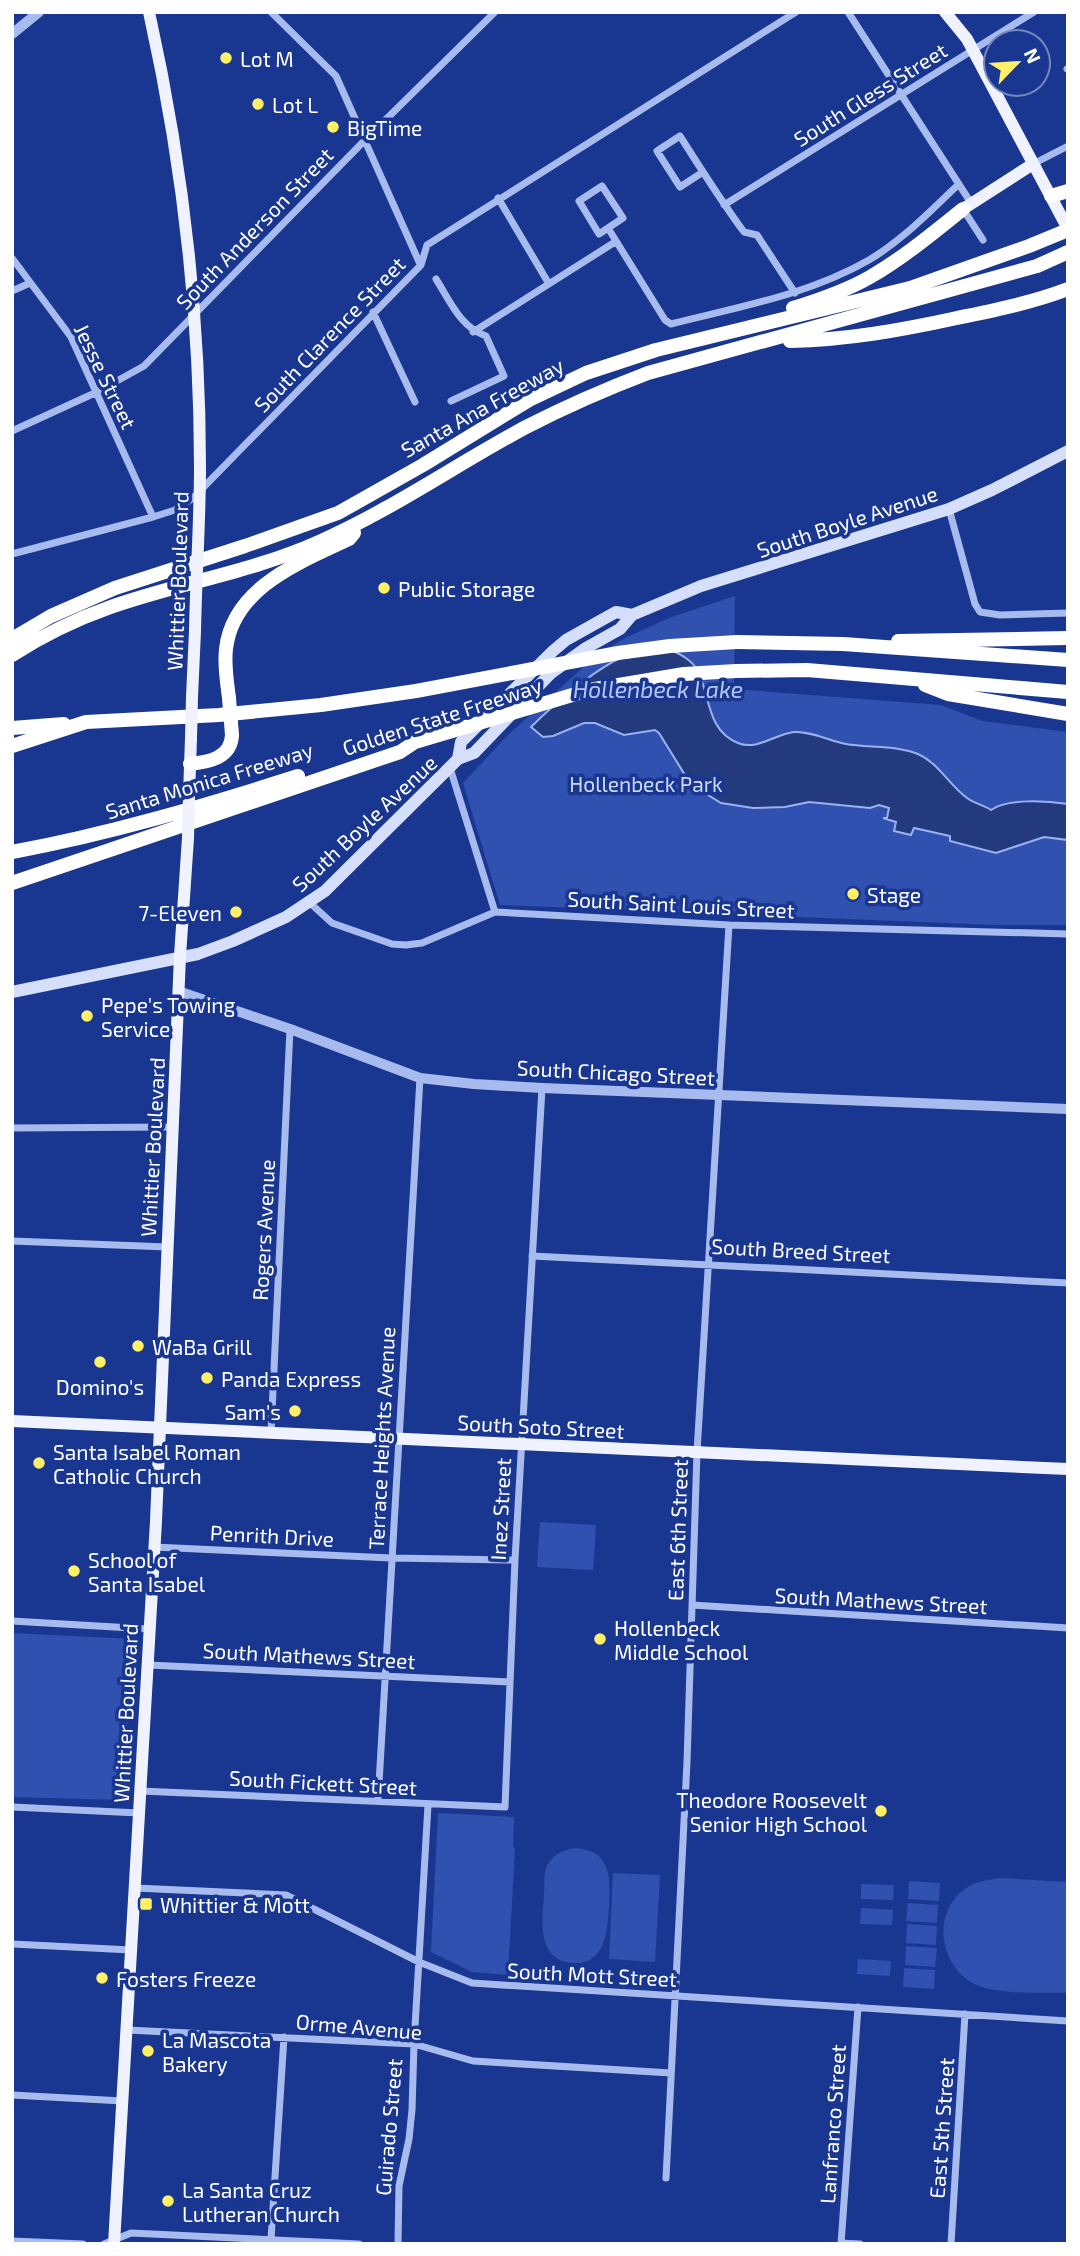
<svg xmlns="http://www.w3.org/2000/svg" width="1080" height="2256" font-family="'Exo 2',sans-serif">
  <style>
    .green { fill: #3051b0 }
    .water { fill: #243a7e; stroke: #9bb2f1; stroke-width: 2 }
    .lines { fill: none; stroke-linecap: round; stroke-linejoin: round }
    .minor { stroke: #a8bbef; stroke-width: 7 }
    .tertiary { stroke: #a8bbef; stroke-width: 10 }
    .secondary { stroke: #d5defb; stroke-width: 12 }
    .primary { stroke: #f0f3ff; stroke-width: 12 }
    .motorway { stroke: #fff; stroke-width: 14 }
    .primary-bridge { stroke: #f0f3ff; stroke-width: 12 }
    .motorway-bridge { stroke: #fff; stroke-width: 14 }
    .poi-dot { fill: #fff066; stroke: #193791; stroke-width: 2.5 }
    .labels { text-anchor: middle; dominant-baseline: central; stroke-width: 7; stroke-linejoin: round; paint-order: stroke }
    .poi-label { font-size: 21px; fill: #fff; stroke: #193791; text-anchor: start }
    .street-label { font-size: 21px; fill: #fff; stroke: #193791 }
    .park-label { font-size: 21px; fill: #cedafb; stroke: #193791 }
    .water-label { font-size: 23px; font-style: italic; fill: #b4c6f6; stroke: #193791 }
  </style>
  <rect width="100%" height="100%" fill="#193791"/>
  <!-- green -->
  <path class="green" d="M 735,596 L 734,689 L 941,705 L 982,721 L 1068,732 L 1068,925 L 995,925 L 500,905 L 463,783 L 508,735 L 598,654 L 627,637 L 669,618 Z
    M 540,1522 L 596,1525 L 593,1570 L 537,1567 Z
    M 12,1633 L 133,1639 L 123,1800 L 12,1797 Z
    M 438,1813 L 514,1817 L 513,1847 L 515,1848 L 508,1975 L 472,1972 L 431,1952 Z
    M 575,1848 C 613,1850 610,1880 609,1908 C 607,1931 606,1964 574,1963 C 536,1962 542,1920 544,1895 C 545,1885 543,1872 548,1864 C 554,1854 564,1850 575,1848 Z
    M 613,1873 L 660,1875 L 655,1962 L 609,1959 Z
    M 999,1878 L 1068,1882 L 1068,1993 C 1042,1992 993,1996 971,1982 C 938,1962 932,1909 968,1887 C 978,1881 988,1880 999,1878 Z
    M 909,1881 L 940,1883 L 939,1901 L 908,1899 Z
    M 861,1884 L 894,1885 L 893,1900 L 861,1899 Z
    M 908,1903 L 938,1905 L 937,1923 L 906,1921 Z
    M 861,1908 L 893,1910 L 892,1925 L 860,1924 Z
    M 907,1924 L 937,1926 L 936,1945 L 906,1943 Z
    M 906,1946 L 937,1948 L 935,1967 L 905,1965 Z
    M 858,1959 L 891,1961 L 890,1976 L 857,1974 Z
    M 904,1968 L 935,1970 L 934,1989 L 903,1987 Z"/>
  <!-- water -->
  <path class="water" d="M 669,649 C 680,654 692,660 698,671 C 710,696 707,731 738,743 C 757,751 775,734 794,732 C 812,731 829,741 846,744 C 869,748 899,745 920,755 C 939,764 950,786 967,798 C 975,804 984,805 991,810 C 1007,798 1048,801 1068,804 L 1068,840 L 1044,837 L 996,853 L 950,841 L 950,836 L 914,828 L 911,835 L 894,831 L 896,822 L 883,818 L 887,818 L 889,808 L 879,805 L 870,808 L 809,802 L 785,807 L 753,808 L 721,803 L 700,790 L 685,775 L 659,733 L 655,730 L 624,735 L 595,723 L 584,723 L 553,736 L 543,737 L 531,727 C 553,705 600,664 630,654 C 641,650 656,651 669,649 Z"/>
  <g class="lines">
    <!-- minor -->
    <path class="minor" d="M 271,12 L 336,76 L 420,264
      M 848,12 L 971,203
      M 1067,69 L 1068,68
      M 1033,164 L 1068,146
      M 703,172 L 680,187 L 657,151 L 680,136 C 701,169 721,201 744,232 L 757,235 L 795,293
      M 498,198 L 549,284
      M 724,205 L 1034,12
      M 963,209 L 983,240
      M 608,228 L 599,234 L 579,201 L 602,186 L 623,218 L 608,228 L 665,320 L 671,324 C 738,307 808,295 869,260 C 903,240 931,210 959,184
      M 12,258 L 71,337 L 153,517
      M 436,279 C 450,301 460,327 486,336 L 504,376 L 451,401
      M 12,291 L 30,283
      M 373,312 L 415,402
      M 473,332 L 615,242
      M 12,431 L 97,392 L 144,366 L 365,140 L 495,12
      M 949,509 L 975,604 L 980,612 L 1000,615 L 1068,613
      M 12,554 L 153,517 L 175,510 L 193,498 L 421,265 L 427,245 L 796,12
      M 450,768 L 495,912
      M 310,903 L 332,923 L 392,944 L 406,945 L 422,943 L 495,912 L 729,925 L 1068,934
      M 12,1128 L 173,1127
      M 12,1241 L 167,1247
      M 532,1256 L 1068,1283
      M 271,1433 L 290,1029
      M 154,1547 L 391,1558 L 515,1560
      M 692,1605 L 1068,1628
      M 12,1621 L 149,1629
      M 148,1665 L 510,1682
      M 140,1791 L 505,1807 L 515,1560 L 542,1088
      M 378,1801 L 420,1078
      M 12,1807 L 139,1813
      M 135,1888 L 286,1895 L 419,1962 L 472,1983 L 1068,2021
      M 12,1944 L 131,1950
      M 127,2030 L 414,2044 L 473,2061 L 671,2073
      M 12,2095 L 123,2101
      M 666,2178 L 687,1762 L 697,1452 L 729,925
      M 271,2239 L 284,2037
      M 12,2241 L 83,2244
      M 841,2243 L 860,2244
      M 104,2244 L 131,2233 L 359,2244
      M 398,2244 L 399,2186 L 409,2139 L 412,2110 L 414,2044 L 428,1805
      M 841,2244 L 858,2007
      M 951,2244 L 965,2014"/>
    <!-- tertiary -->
    <path class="tertiary" d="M 12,34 L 39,12
      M 178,991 L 290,1029 L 420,1078 L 474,1084 L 542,1088 L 1068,1109"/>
    <!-- secondary -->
    <path class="secondary" d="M 458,759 L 461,742 L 553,651 L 566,640 L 616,612 L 632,615
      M 12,992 L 198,954 L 233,941 L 286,917 L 325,891 L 458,759 L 474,753 L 551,673 L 586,648 L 620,629 L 632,615 L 701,586 L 949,509 L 992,490 L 1068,451"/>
    <!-- primary -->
    <path class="primary" d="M 945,12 L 967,39 L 1068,229
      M 963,209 L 1033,164
      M 192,697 L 195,631
      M 189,795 L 191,738
      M 12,1421 L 1068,1469
      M 114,2244 L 156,1521 L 180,956 L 188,838"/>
    <!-- motorway -->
    <path class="motorway" d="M 1051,196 L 1068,191
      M 793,308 C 819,300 846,291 870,277 C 903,258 933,233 963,209
      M 790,341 C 847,340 902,330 957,318 C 995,310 1031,303 1068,289
      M 12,639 L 51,616 L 115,588 L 245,546 L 338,513 L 423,465 L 529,400 L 586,373 L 656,350 L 910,288 L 1029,246 L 1068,230
      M 898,641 L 1068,638
      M 737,642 L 843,644 L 1068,660
      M 12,655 C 42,636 74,620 108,608 C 178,583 253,572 321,541 C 393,509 457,464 526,427 C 565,407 606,389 648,373 L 1037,266 L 1068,252
      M 736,671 L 807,670 L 1068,692
      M 925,685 L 948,694 L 1068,714
      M 229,698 C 227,682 224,665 226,649 C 233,587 301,562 349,539 L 354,533
      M 12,728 L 64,724
      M 12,746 L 86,722 L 219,715 L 321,705 L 416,691 L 512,673
      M 190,764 C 209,762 231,758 232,735
      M 12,852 C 109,834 204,806 298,776
      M 12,883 L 400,752 L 415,742 L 469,726"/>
    <!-- primary-bridge -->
    <path class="primary-bridge" d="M 149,12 C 182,160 200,315 200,467 C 200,521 196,577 195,631
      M 191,738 L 192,697
      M 188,838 L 189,795"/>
    <!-- motorway-bridge -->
    <path class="motorway-bridge" d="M 512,673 L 618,653 L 670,646 L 737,642
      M 229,698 L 232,735
      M 469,726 L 589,690 L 684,674 L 736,671"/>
  </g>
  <!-- markers -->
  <g class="poi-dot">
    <circle cx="226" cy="58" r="7"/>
    <circle cx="258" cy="104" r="7"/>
    <circle cx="333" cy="127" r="7"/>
    <circle cx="384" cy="588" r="7"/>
    <circle cx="853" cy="894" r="7"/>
    <circle cx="236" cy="912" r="7"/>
    <circle cx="87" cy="1016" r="7"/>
    <circle cx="138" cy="1346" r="7"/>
    <circle cx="100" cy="1362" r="7"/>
    <circle cx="207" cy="1378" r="7"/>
    <circle cx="295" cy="1411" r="7"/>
    <circle cx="39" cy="1463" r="7"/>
    <circle cx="74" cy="1571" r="7"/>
    <circle cx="600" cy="1639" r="7"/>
    <circle cx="881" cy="1811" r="7"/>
    <rect x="139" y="1897" width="14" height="14" rx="3.5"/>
    <circle cx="102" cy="1978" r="7"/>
    <circle cx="148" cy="2051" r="7"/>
    <circle cx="168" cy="2201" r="7"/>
  </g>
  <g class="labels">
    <!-- poi labels -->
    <g class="poi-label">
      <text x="240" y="58">Lot M</text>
      <text x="272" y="104">Lot L</text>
      <text x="347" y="127">BigTime</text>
      <text x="398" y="588">Public Storage</text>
      <text x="867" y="894">Stage</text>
      <text x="222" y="912" text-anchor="end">7-Eleven</text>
      <text x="101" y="1004">Pepe's Towing<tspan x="101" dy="24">Service</tspan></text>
      <text x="152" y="1346">WaBa Grill</text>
      <text x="221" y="1378">Panda Express</text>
      <text x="100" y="1386" text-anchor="middle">Domino's</text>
      <text x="281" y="1411" text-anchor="end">Sam's</text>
      <text x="53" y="1451">Santa Isabel Roman<tspan x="53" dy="24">Catholic Church</tspan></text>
      <text x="88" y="1559">School of<tspan x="88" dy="24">Santa Isabel</tspan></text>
      <text x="614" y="1627">Hollenbeck<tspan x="614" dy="24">Middle School</tspan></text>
      <text x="867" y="1799" text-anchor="end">Theodore Roosevelt<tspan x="867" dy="24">Senior High School</tspan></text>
      <text x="160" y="1904">Whittier &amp; Mott</text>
      <text x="116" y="1978">Fosters Freeze</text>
      <text x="162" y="2039">La Mascota<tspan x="162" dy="24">Bakery</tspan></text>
      <text x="182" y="2189">La Santa Cruz<tspan x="182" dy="24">Lutheran Church</tspan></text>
    </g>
    <!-- street labels -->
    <g class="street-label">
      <text transform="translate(870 94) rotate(-32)">South Gless Street</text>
      <text transform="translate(254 228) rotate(-46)">South Anderson Street</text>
      <text transform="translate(329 334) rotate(-46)">South Clarence Street</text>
      <text transform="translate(106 376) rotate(64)">Jesse Street</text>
      <text transform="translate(482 407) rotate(-29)">Santa Ana Freeway</text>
      <text transform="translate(847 521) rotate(-18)">South Boyle Avenue</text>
      <text transform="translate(177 581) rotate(-88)">Whittier Boulevard</text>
      <text transform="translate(442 716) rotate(-18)">Golden State Freeway</text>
      <text transform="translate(209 780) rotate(-17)">Santa Monica Freeway</text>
      <text transform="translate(364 823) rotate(-43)">South Boyle Avenue</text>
      <text transform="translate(681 904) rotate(3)">South Saint Louis Street</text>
      <text transform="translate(616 1072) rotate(3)">South Chicago Street</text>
      <text transform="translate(152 1147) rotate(-87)">Whittier Boulevard</text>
      <text transform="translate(263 1230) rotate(-87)">Rogers Avenue</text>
      <text transform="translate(801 1250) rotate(3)">South Breed Street</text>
      <text transform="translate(541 1426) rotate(3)">South Soto Street</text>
      <text transform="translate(381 1438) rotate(-87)">Terrace Heights Avenue</text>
      <text transform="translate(500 1509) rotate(-87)">Inez Street</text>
      <text transform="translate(677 1530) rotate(-88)">East 6th Street</text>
      <text transform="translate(272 1535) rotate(3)">Penrith Drive</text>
      <text transform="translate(881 1600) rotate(3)">South Mathews Street</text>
      <text transform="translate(309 1655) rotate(3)">South Mathews Street</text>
      <text transform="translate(125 1713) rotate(-87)">Whittier Boulevard</text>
      <text transform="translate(323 1782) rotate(3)">South Fickett Street</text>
      <text transform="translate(592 1974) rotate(3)">South Mott Street</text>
      <text transform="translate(359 2026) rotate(5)">Orme Avenue</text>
      <text transform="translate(832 2124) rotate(-86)">Lanfranco Street</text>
      <text transform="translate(388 2127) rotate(-85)">Guirado Street</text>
      <text transform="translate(941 2128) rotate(-86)">East 5th Street</text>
    </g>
    <!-- park labels -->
    <g class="park-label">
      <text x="646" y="783">Hollenbeck Park</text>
    </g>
    <!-- water labels -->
    <g class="water-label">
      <text x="658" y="689">Hollenbeck Lake</text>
    </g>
  </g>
  <!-- border -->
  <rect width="1080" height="2256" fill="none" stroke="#ffffff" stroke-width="28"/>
  <!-- north arrow -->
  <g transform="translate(1017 63) rotate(65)"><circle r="33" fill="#193791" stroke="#7587bd" stroke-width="2"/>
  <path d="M0-5L12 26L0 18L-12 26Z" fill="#fff066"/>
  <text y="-10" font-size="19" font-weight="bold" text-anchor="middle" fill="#ffffff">N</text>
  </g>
</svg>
